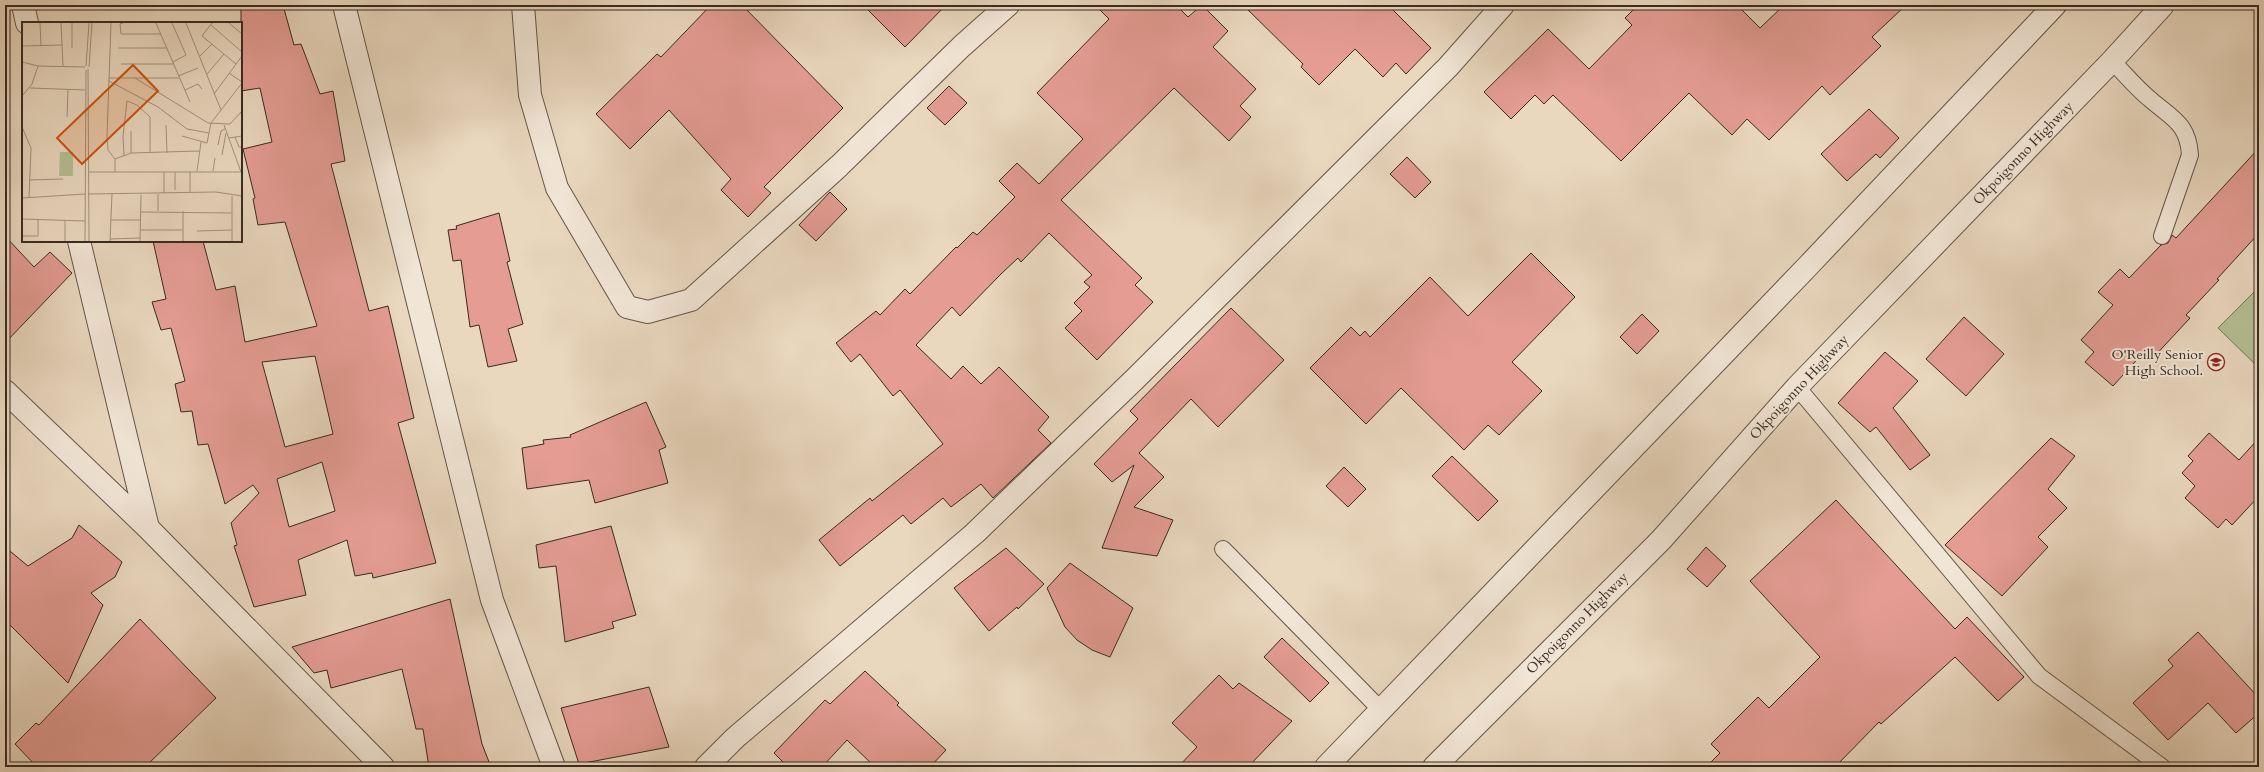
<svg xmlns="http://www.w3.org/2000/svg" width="2264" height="772" font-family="Cardo,serif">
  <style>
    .green { fill: #b5be93; stroke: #76745a }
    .building { fill: #e49c93; stroke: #382b22; fill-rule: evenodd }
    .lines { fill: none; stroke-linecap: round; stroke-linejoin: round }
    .service-casing { stroke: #645649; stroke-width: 18 }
    .minor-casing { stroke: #645649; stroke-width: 24 }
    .service { stroke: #f1e5d5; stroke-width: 16 }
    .minor { stroke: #f1e5d5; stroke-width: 22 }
    .labels { text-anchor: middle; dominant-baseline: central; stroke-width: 4; stroke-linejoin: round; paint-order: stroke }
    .street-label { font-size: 14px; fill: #382b22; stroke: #f1e5d5 }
    .poi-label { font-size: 14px; fill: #382b22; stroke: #f1e5d5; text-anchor: end }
    .inset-road { fill: none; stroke: #a29280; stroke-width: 1 }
    .view { fill: #ce520f; fill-opacity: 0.15; stroke: #ce520f; stroke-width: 2 }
    .inset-edge { fill: none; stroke: #382b22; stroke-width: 2 }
  </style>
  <rect width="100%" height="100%" fill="#e9d7be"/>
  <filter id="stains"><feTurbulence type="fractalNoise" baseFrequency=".005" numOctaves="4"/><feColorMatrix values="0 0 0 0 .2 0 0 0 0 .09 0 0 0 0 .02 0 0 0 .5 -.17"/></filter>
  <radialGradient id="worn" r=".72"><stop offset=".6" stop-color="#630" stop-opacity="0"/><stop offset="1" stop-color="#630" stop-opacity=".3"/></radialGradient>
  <!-- green -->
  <path class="green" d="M 2259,287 L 2259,368 L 2218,328 Z"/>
  <!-- building -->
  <path class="building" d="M 241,5 L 283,5 L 294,45 L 301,44 L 320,94 L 333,91 L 345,161 L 331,164 L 369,311 L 388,306 L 414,418 L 398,423 L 436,563 L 373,578 L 372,573 L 355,576 L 347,540 L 298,560 L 306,595 L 254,607 L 234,546 L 237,545 L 231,523 L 259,493 L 253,485 L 225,504 L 208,444 L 198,445 L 192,411 L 181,412 L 175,384 L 185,381 L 171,328 L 161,330 L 152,302 L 166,299 L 153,241 L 203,241 L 216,290 L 235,286 L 245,342 L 317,326 L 285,222 L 258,225 L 253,199 L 255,198 L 243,149 L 272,142 L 260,88 L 241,91 ZM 315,356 L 333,434 L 285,447 L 262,362 ZM 322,462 L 335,511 L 289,527 L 277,479 Z
    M 711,5 L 742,5 L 843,108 L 764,187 L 771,193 L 748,217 L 721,190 L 731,179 L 669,110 L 630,149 L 596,114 L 657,54 L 661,57 Z
    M 863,5 L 946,5 L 905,47 Z
    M 1095,5 L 1176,5 L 1188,17 L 1202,5 L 1228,31 L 1213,47 L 1256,89 L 1240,106 L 1251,117 L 1229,141 L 1174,88 L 1061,200 L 1142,278 L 1135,285 L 1153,302 L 1097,360 L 1065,328 L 1082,311 L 1074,303 L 1090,287 L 1084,282 L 1092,275 L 1049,233 L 1021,262 L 1018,258 L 1001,274 L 960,316 L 952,307 L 916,345 L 951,379 L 963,366 L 981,384 L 999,367 L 1049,417 L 1038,430 L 1051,443 L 993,498 L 981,484 L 951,507 L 943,498 L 911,524 L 903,515 L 840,566 L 819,540 L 870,498 L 872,501 L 943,444 L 900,390 L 893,396 L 860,354 L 851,362 L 836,343 L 876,311 L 880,315 L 905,289 L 910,294 L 956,247 L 957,248 L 973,232 L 977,235 L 1015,197 L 999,181 L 1017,163 L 1039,184 L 1083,139 L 1037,93 L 1109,19 Z
    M 1243,5 L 1388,5 L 1431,48 L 1406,74 L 1396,63 L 1383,77 L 1355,49 L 1319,85 L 1301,67 L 1303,64 Z
    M 1638,5 L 1737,5 L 1760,28 L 1784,5 L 1906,5 L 1872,37 L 1881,46 L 1830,95 L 1822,86 L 1769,140 L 1747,119 L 1732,135 L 1689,93 L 1621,161 L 1553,95 L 1544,104 L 1535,95 L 1511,119 L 1484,92 L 1548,29 L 1589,69 L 1632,25 L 1625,18 Z
    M 949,86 L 967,103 L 945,125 L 927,108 Z
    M 1869,109 L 1899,138 L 1880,158 L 1876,154 L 1847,181 L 1821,154 Z
    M 2259,148 L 2259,233 L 2217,279 L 2219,280 L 2186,315 L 2190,318 L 2152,359 L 2144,352 L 2113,386 L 2085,362 L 2094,352 L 2081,340 L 2113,305 L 2098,292 L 2120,269 L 2129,278 L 2161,245 L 2168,243 L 2172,235 L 2176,238 Z
    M 1407,157 L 1431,182 L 1415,198 L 1390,174 Z
    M 830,192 L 847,209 L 816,241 L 799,225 Z
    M 499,213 L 510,261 L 507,262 L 523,324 L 508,329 L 517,361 L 488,367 L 479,325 L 470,327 L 461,260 L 453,261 L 448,230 L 457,229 L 456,226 Z
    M 5,236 L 34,267 L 50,252 L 72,273 L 5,343 Z
    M 1531,253 L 1575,297 L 1512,362 L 1542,391 L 1499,435 L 1488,425 L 1464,450 L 1401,388 L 1366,424 L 1310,368 L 1351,327 L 1360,336 L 1365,331 L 1370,337 L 1430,277 L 1468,316 Z
    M 1231,308 L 1284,360 L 1218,427 L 1191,399 L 1139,453 L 1164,477 L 1134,507 L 1173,520 L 1157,556 L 1102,548 L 1134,465 L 1112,482 L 1094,464 L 1138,419 L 1130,411 Z
    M 1642,314 L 1659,331 L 1637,354 L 1620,337 Z
    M 1964,317 L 2004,354 L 1966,396 L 1926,359 Z
    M 1885,352 L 1918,381 L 1893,408 L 1930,455 L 1910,470 L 1876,427 L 1870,432 L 1838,403 Z
    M 646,402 L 666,447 L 659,450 L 668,483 L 595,503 L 589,480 L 527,489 L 522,448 L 544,444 L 543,440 L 571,437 L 570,435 Z
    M 2209,433 L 2239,460 L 2259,438 L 2259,496 L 2232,525 L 2226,519 L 2218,528 L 2185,498 L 2195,486 L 2182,473 L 2193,461 L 2188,456 Z
    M 2051,438 L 2075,456 L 2048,489 L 2067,508 L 2038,537 L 2048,547 L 2002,596 L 1945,545 Z
    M 1452,456 L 1498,501 L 1478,521 L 1432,476 Z
    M 1344,467 L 1366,489 L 1348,507 L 1326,486 Z
    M 1836,500 L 1955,629 L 1967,617 L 2024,677 L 1998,701 L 1955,657 L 1881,724 L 1879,722 L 1835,767 L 1706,767 L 1720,753 L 1711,744 L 1758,697 L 1769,708 L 1820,657 L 1750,581 Z
    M 79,525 L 122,562 L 115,577 L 91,593 L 103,605 L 68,683 L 5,620 L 5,547 L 28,566 L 72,538 Z
    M 611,526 L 636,615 L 612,622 L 614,628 L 565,642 L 556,566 L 539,568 L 536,545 Z
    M 1706,547 L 1726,566 L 1707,587 L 1687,569 Z
    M 1006,548 L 1044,584 L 1018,609 L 1017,607 L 989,631 L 954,588 Z
    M 1070,563 L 1133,608 L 1110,657 L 1092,650 L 1077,640 L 1065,627 L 1047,588 Z
    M 450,599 L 482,744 L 491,767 L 429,767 L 423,729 L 416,729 L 402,669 L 331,688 L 327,670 L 314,673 L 292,647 Z
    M 140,619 L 216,698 L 145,767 L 37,767 L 15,744 L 36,723 L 39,725 Z
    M 2198,632 L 2259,698 L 2259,713 L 2236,733 L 2208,703 L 2168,740 L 2133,703 L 2173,666 L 2168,660 Z
    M 1282,638 L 1329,683 L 1310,702 L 1264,657 Z
    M 865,671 L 899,703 L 897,705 L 946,750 L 930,767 L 875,767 L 847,740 L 822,767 L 788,767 L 774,753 L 825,700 L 830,704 Z
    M 1219,675 L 1233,689 L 1239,683 L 1292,721 L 1248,767 L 1178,767 L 1197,747 L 1172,723 Z
    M 649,687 L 669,747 L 579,764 L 561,708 Z"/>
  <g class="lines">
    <!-- service casing -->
    <g class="service-casing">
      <path id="service" d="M 2112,61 C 2125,74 2137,89 2151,100 C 2173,119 2188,124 2190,155 L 2162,236
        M 1797,387 L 2039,676 L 2162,767
        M 1223,549 L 1381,710"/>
    </g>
    <!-- minor casing -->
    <g class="minor-casing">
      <path id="minor" d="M 23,5 L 27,23
        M 344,5 L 492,600 L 554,767
        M 523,5 L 530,95 L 557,188 L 627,307 L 648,312 L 691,300 L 839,166 L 962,46 L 1008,5
        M 79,241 L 148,528
        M 5,391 L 148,528 L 383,767
        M 706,767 L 735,738 L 975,533 L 1136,378 L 1448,67 L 1503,5
        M 1326,767 L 1807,267 L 2055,5
        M 1434,767 L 1661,540 L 1797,387 L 2112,61 L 2163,5"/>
    </g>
    <!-- service -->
    <use href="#service" class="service"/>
    <!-- minor -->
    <use href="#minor" class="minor"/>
  </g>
  <!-- icons -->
  <defs>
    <g id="school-ring" transform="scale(0.9)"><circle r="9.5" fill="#f1e5d5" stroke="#8f2418" stroke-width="1.5"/><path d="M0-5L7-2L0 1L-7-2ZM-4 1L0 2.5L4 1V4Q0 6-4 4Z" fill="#8f2418"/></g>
  </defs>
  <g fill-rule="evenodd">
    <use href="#school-ring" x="2216" y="362"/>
  </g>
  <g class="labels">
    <!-- street labels -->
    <g class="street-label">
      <text transform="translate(2023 153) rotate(-46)">Okpoigonno Highway</text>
      <text transform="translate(1799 387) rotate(-47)">Okpoigonno Highway</text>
      <text transform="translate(1577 623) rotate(-45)">Okpoigonno Highway</text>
    </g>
    <!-- poi labels -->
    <g class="poi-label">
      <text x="2203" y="354">O'Reilly Senior<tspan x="2203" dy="16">High School.</tspan></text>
    </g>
  </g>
  <!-- overview -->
  <g transform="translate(22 22)">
    <rect width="220" height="220" fill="#e9d7be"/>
    <path d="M 38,130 L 51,130 L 51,154 L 37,154 Z" fill="#b5be93"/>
    <path class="inset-road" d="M 18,1 L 19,24M 39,1 L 41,44M 50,1 L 50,26M 89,1 L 85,114 L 86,128 L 93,137 L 93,150M 101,1 L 98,2 L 99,12 L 139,12M 134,1 L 168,80M 150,1 L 164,33 L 151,40M 164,1 L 199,88M 190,1 L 180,14 L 214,42M 207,1 L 220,12M 189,3 L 220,30M 0,24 L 41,23M 96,26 L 145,26M 178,34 L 190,22M 0,40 L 16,44 L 63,45M 99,42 L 151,42M 64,44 L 67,1M 67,45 L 70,1M 66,47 L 67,219M 207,51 L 220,60M 185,52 L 202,32M 156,54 L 176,46M 87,56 L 157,56M 113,56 L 186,101 L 208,102 L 220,89M 87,59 L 136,85 L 165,107 L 187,111M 8,66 L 63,68M 163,68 L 176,62 L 180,67M 192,72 L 220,34M 0,74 L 10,62 L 16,44M 45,95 L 46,67M 144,103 L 145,131M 202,103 L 219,150M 0,105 L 9,126 L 7,176M 160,114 L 185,121 L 189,101 L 220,61M 213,115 L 217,125 L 220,125M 207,116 L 220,114M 196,123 L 199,109 L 203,107M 109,131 L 177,129M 200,133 L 204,111M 102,134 L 101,114 L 105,79 L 115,83 L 128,95 L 128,131M 93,137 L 109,131 L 109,109M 175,149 L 179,120M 191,149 L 193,136M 67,150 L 220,150M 142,150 L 142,171M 153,150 L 153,168M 168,150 L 168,171M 8,158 L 41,157M 66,172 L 194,170 L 220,174M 0,176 L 63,172M 136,189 L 136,172M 161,189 L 161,219M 119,190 L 209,191M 0,197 L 63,199M 89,198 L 118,198M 119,208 L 161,208M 175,209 L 210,208M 0,214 L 16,214 L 16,198M 88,217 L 118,216M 43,219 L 43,199M 63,219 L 64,48M 88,219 L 90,172M 118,219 L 119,173M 210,219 L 210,174"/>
    <path class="view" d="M 111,43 L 136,69 L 60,142 L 35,116 Z"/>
    <rect width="220" height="220" class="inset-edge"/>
  </g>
  <!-- margin -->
  <rect width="2264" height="772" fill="none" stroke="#e9d7be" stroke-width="20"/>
  <rect x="6" y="6" width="2252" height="760" fill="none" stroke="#382b22" stroke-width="2"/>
  <rect x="10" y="10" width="2244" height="752" fill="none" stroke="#382b22"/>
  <rect width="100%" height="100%" filter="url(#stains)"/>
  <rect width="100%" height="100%" fill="url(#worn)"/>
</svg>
